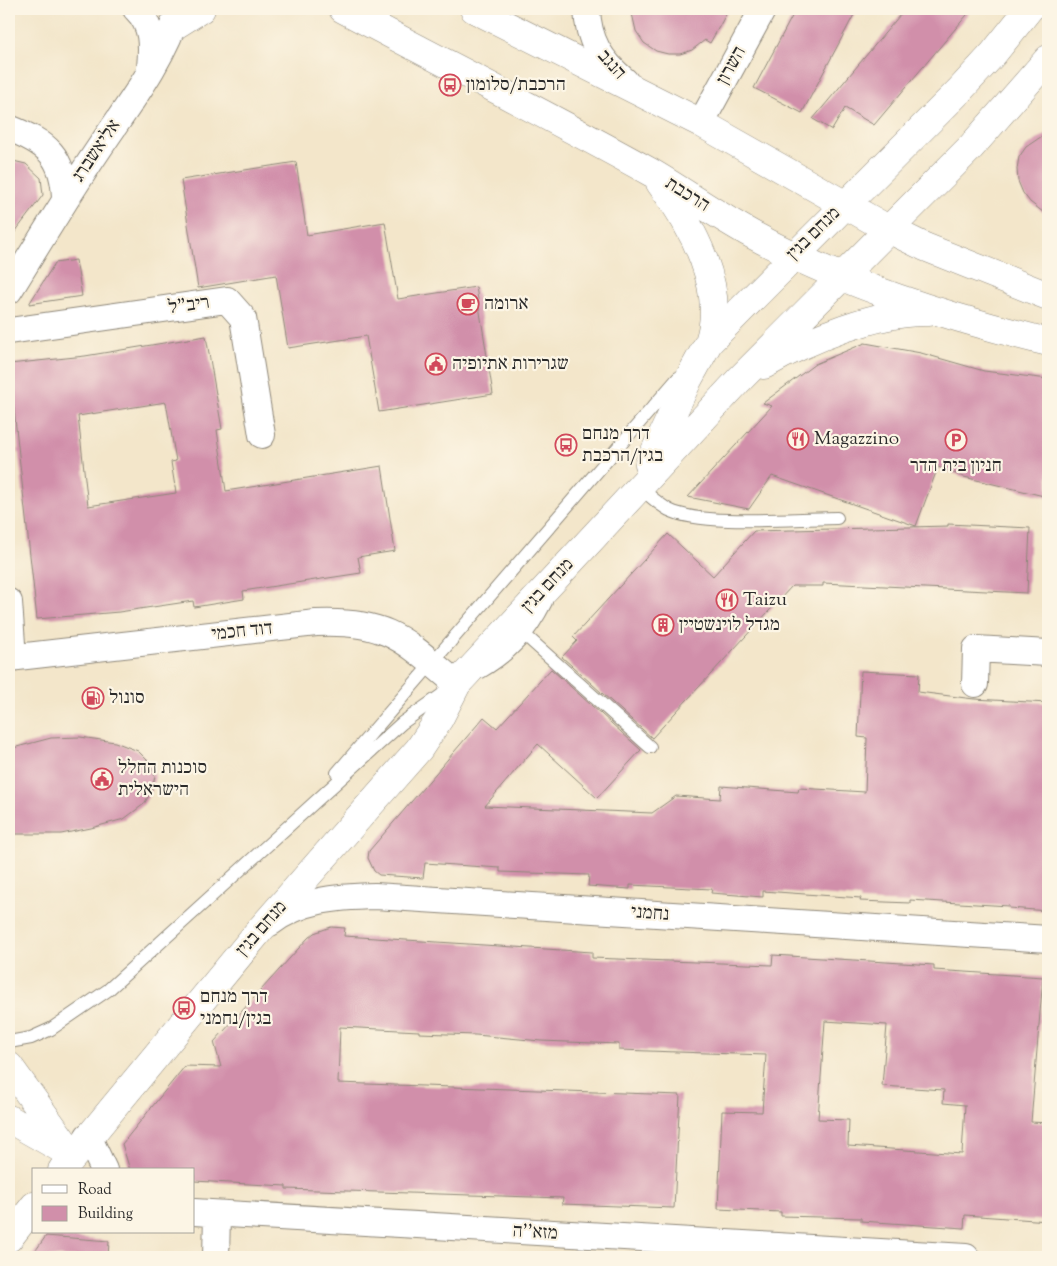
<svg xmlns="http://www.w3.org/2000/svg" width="1057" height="1266" font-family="'Sorts Mill Goudy','Frank Ruhl Libre',serif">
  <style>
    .building { fill: #d18faa; fill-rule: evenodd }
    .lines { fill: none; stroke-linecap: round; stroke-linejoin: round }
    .lane-casing { stroke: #8f887a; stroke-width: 14 }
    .street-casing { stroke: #8f887a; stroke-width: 28 }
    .secondary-casing { stroke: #8f887a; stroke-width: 29 }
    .lane { stroke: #fff; stroke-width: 12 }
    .street { stroke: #fff; stroke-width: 26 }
    .secondary { stroke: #fff; stroke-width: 28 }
    .labels { text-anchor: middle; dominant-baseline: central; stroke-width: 4.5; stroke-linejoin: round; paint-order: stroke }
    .street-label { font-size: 19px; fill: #2b2b2b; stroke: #fcf5e5 }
    .poi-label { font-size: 19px; fill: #2b2b2b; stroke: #fcf5e5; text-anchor: start }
  </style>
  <rect width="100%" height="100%" fill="#fcf5e5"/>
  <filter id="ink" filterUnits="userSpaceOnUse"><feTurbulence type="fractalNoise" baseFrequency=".02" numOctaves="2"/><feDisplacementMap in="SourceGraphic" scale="10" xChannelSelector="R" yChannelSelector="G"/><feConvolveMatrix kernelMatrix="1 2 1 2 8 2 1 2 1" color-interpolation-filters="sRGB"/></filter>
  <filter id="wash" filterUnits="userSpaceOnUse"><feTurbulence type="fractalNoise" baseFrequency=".0096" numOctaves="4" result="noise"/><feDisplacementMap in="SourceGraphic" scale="20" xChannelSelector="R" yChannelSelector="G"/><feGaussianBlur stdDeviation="1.12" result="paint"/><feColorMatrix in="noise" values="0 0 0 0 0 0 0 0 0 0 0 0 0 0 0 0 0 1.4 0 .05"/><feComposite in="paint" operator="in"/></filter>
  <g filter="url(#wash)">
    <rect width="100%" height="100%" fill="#f3e6ca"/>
    <g id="blocks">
      <!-- building -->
      <path class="building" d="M 631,9 L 729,9 L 710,43 L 705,40 L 692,50 L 680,54 L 668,54 L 656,51 L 644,43 L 636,31 Z
        M 796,9 L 857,9 L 802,113 L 754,88 Z
        M 905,9 L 972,9 L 874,125 L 845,108 L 832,130 L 813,119 Z
        M 1048,132 L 1048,216 L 1030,202 L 1023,193 L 1018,181 L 1017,169 L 1019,157 L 1026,147 Z
        M 9,160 L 26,164 L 41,178 L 43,195 L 9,240 Z
        M 296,162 L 307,235 L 385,222 L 398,299 L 476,287 L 493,394 L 379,412 L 366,336 L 288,348 L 276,275 L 198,288 L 181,180 Z
        M 76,260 L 82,296 L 29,304 L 55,263 Z
        M 206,336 L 222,429 L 217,430 L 226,491 L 382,466 L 395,551 L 358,557 L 361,573 L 243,591 L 244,599 L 194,607 L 193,601 L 119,612 L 37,619 L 9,364 L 85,356 ZM 166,402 L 176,461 L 171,462 L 176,493 L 88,506 L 78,416 Z
        M 865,343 L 921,353 L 984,371 L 1048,379 L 1048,497 L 964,477 L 938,467 L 916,526 L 772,476 L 749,509 L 688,497 L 772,406 L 763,403 L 815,364 Z
        M 948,524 L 1030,528 L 1027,593 L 823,583 L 823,586 L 792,586 L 652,738 L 562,657 L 577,641 L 573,637 L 668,534 L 713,576 L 754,531 L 948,526 Z
        M 551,669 L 641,750 L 597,798 L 538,744 L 485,806 L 652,813 L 676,796 L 720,799 L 721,786 L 798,792 L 799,788 L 865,792 L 867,738 L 858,737 L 861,671 L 919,674 L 918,692 L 974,699 L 1048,703 L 1048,911 L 1009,908 L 1009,906 L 910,900 L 910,903 L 860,901 L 861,898 L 763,891 L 763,897 L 711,893 L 712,889 L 630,885 L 630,889 L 588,886 L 589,875 L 500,872 L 500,868 L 425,863 L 423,878 L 379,875 L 374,871 L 368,858 L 369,851 L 484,717 L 497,728 Z
        M 80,737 L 115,742 L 138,751 L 149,762 L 155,776 L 152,790 L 144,804 L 124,819 L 91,828 L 61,834 L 9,834 L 9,749 L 51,738 Z
        M 331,927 L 345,928 L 344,936 L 592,952 L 592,958 L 772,965 L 773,955 L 934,965 L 934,970 L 1043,977 L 1031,1122 L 1048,1123 L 1048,1221 L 965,1215 L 964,1228 L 861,1221 L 861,1218 L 781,1216 L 781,1212 L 718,1209 L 722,1111 L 762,1112 L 766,1055 L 619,1050 L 619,1044 L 541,1041 L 476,1035 L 419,1033 L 419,1031 L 340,1027 L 338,1083 L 680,1095 L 674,1208 L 562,1204 L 563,1198 L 286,1189 L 286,1186 L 194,1181 L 194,1170 L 130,1170 L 122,1144 L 185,1066 L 221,1067 L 214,1042 L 308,938 L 314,933 ZM 825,1021 L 887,1025 L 882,1086 L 944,1090 L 943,1103 L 965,1105 L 962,1154 L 848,1146 L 849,1120 L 818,1119 Z
        M 46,1236 L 109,1241 L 108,1257 L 31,1257 Z"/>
    </g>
  </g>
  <g filter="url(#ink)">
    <use href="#blocks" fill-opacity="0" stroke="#8f887a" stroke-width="1"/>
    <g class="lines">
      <!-- lane casing -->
      <g class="lane-casing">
        <path id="lane" d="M 639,487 C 648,494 658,504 669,510 C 703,527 796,518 837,518
          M 526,636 L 650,747
          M 481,672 C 512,654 530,634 546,602
          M 337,773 L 678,378
          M 9,1042 L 31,1038 L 51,1029 L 108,990 L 402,723 L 446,692"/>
      </g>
      <!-- street casing -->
      <g class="street-casing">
        <path id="street" d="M 136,9 C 153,25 152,46 150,68
          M 587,9 C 588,41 601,61 625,81
          M 701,123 L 763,9
          M 9,128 C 47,143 64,156 65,199
          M 9,291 C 38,244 67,196 98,150 C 128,105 163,61 179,9
          M 9,331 L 227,300 L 243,318 L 262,435
          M 9,602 L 13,658
          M 9,658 L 316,623 C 389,620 404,640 457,684
          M 975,684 L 976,649 L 1048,653
          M 270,923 C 302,899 337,897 375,896 L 1048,939
          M 88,1136 L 104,1170
          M 194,1212 L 966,1257
          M 216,1257 L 217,1215"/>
      </g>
      <!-- secondary casing -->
      <g class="secondary-casing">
        <path id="secondary" d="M 343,9 C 446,64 550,116 652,173 C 686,193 718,216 753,235 C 845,285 947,317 1048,342
          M 474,9 L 701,123 L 888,229 L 925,247 L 1048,296
          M 174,26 L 201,9
          M 660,183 C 692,225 727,289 709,342
          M 764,365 C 807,340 879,310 929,312
          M 649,464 L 688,380 L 709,342 L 959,91 L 993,54 L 1029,9
          M 9,1066 L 73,1155
          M 9,1119 L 67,1152
          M 62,1170 L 259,931 L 419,749 L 439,719 L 457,684 L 739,380 L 971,147 L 1048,59
          M 9,1238 L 34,1206"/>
      </g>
      <!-- lane -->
      <use href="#lane" class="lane"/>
      <!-- street -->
      <use href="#street" class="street"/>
      <!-- secondary -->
      <use href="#secondary" class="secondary"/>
    </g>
  </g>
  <!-- icons -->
  <defs>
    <g id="bus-ring" transform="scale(1.125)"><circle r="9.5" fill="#fcf5e5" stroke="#d1495b" stroke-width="1.5"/><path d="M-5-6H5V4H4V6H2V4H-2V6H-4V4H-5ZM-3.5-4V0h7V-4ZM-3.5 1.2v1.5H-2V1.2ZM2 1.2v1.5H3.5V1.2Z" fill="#d1495b"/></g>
    <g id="cafe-ring" transform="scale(1.125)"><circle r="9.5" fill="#fcf5e5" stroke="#d1495b" stroke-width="1.5"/><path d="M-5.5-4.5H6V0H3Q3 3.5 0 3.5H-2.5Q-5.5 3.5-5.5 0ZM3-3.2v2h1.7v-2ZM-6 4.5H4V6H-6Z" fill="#d1495b"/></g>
    <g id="civic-ring" transform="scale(1.125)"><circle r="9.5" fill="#fcf5e5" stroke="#d1495b" stroke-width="1.5"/><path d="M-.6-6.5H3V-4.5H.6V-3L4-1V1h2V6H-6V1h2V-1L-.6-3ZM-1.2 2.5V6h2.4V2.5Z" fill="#d1495b"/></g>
    <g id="restaurant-ring" transform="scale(1.125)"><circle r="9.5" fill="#fcf5e5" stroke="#d1495b" stroke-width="1.5"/><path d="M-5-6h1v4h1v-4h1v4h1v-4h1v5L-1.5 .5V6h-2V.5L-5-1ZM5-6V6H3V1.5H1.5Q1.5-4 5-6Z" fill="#d1495b"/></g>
    <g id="parking-ring" transform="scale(1.125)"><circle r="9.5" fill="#fcf5e5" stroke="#d1495b" stroke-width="1.5"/><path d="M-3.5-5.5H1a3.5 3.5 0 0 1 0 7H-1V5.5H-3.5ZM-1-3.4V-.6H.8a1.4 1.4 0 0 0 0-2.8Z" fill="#d1495b"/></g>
    <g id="building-ring" transform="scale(1.125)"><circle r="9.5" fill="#fcf5e5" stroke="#d1495b" stroke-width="1.5"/><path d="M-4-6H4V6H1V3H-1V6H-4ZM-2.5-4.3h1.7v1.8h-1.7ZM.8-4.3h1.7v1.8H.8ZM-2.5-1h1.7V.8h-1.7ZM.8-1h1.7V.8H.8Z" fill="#d1495b"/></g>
    <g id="fuel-ring" transform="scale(1.125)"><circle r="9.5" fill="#fcf5e5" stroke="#d1495b" stroke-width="1.5"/><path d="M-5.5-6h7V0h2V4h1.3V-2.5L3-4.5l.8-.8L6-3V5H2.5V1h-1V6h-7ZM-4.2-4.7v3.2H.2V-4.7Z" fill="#d1495b"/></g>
  </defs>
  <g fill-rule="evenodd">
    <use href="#bus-ring" x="450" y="85"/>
    <use href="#cafe-ring" x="468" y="304"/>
    <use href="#civic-ring" x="436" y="364"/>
    <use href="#restaurant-ring" x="798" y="439"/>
    <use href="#parking-ring" x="956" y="440"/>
    <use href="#bus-ring" x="566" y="445"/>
    <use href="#restaurant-ring" x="727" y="600"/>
    <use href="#building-ring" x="663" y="625"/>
    <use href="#fuel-ring" x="93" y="698"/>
    <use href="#civic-ring" x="102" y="779"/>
    <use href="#bus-ring" x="184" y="1008"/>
  </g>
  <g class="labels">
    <!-- street labels -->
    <g class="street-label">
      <text transform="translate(611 65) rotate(48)">הנגב</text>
      <text transform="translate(732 66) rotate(-61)">השרון</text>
      <text transform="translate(97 151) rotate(-56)">אליאשברג</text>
      <text transform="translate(687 195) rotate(32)">הרכבת</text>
      <text transform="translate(814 234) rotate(-45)">מנחם בגין</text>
      <text transform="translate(189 306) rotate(-8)">ריב"ל</text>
      <text transform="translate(548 586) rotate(-47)">מנחם בגין</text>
      <text transform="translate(242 632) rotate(-6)">דוד חכמי</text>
      <text transform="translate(650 914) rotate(4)">נחמני</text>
      <text transform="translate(262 929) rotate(-49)">מנחם בגין</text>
      <text transform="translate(535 1233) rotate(3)">מזא''ה</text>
    </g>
    <!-- poi labels -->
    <g class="poi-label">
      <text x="466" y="85">הרכבת/סלומון</text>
      <text x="484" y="304">ארומה</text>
      <text x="452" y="364">שגרירות אתיופיה</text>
      <text x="582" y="434">דרך מנחם<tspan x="582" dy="22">בגין/הרכבת</tspan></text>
      <text x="814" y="439">Magazzino</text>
      <text x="956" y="466" text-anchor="middle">חניון בית הדר</text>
      <text x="743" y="600">Taizu</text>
      <text x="679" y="625">מגדל לוינשטיין</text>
      <text x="109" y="698">סונול</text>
      <text x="118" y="768">סוכנות החלל<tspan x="118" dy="22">הישראלית</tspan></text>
      <text x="200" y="997">דרך מנחם<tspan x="200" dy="22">בגין/נחמני</tspan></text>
    </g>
  </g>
  <!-- margin -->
  <rect width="1057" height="1266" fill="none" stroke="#fcf5e5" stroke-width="30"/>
  <!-- legend -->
  <rect x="32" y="1168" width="162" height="65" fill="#fcf5e5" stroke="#a8a49b"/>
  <rect x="42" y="1185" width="25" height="8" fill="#ffffff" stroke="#a8a49b"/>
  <text x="78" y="1194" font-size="15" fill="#2b2b2b">Road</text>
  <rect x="42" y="1206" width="25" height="15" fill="#d18faa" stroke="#a8a49b"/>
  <text x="78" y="1218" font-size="15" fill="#2b2b2b">Building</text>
</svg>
